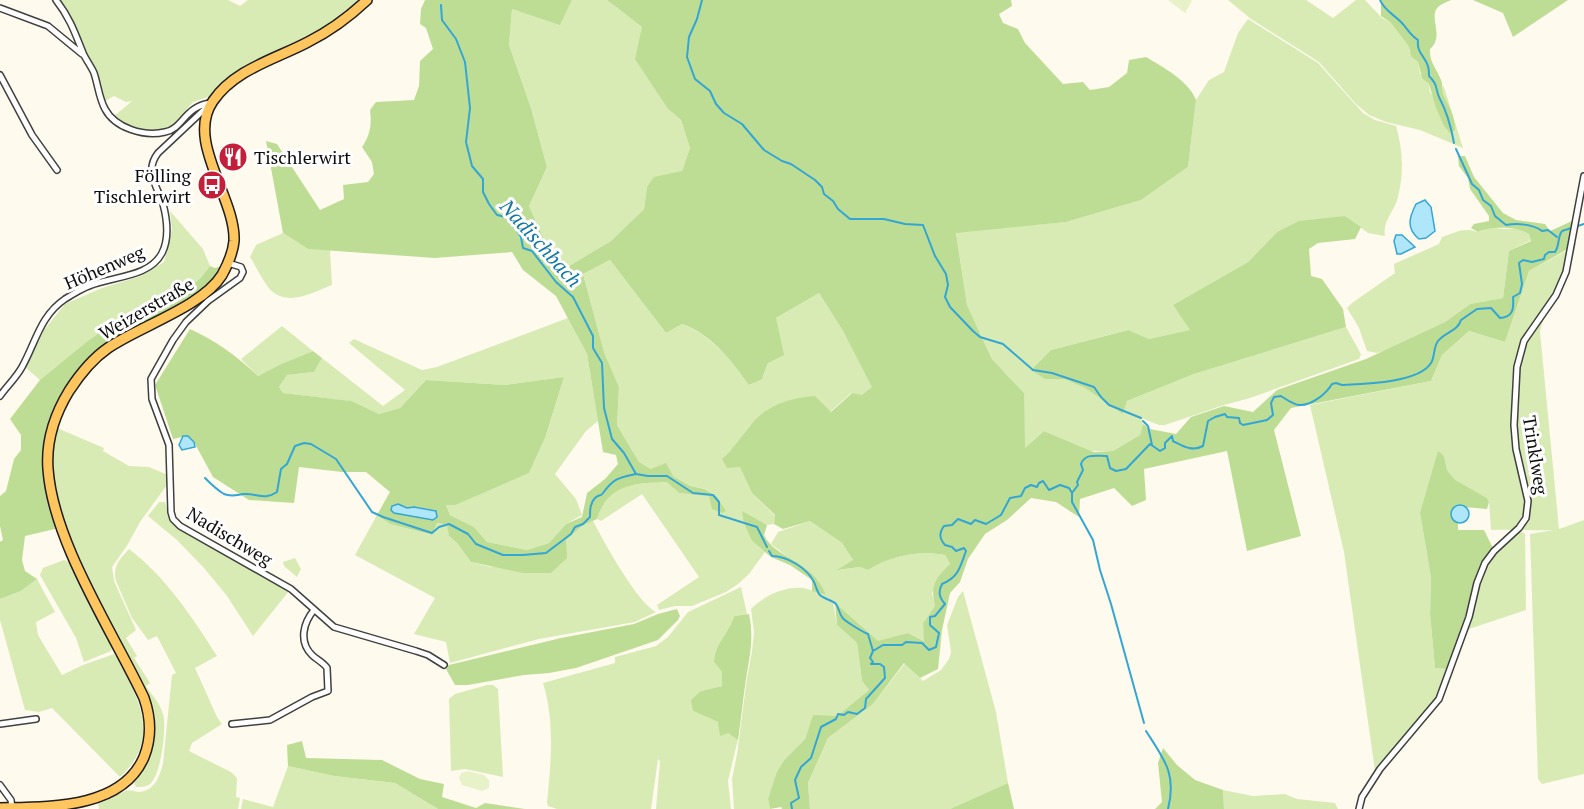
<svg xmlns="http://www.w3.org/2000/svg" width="1584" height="809" font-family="'PT Serif',serif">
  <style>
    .green { fill: #d8ebb5 }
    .forest { fill: #bddd94; fill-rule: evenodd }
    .pitch { fill: #e8f2c8 }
    .water { fill: #b0e6f9; stroke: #33a6d4; stroke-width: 1.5 }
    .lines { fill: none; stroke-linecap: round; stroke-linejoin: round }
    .stream { stroke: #33a6d4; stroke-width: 2 }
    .minor-casing { stroke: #404040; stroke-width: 8 }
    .primary-casing { stroke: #1e1e1e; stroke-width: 12 }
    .minor { stroke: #fff; stroke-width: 5 }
    .primary { stroke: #ffc55e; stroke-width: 9 }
    .labels { text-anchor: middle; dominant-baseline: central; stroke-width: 6; stroke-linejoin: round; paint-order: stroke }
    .poi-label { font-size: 18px; fill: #0d0d0d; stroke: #fff; text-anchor: start }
    .street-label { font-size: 18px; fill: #0d0d0d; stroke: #fff }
    .water-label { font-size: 20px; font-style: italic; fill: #1176a5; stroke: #fff }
  </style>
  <rect width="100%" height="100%" fill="#fffaee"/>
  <!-- green -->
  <path class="green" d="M 59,0 L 228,0 L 240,6 L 248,0 L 361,0 L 346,13 L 319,32 L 231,77 L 211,96 L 193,102 L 170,129 C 151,132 129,130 113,117 L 132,101 L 126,102 L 114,96 L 104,102 L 78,30 Z
    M 572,0 L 607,0 L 642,27 L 668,109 L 681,120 L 690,148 L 682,171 L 647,187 L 644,209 L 611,241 L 569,266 L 550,252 L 529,206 L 547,167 L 531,108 L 509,45 L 512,9 L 560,24 Z
    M 1228,0 L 1306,0 L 1333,18 L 1356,0 L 1365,0 L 1382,18 L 1390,22 L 1404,40 L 1409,47 L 1410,53 L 1418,62 L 1420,74 L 1429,84 L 1430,92 L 1455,123 L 1442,92 L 1443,86 L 1444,87 L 1463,148 L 1420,130 L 1386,122 L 1369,115 L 1356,104 L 1319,62 L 1251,19 Z
    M 1248,19 L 1318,63 L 1363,113 L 1375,120 L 1396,126 C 1403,150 1404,172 1398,197 C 1395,211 1382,221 1385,236 L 1368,233 L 1345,216 L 1277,232 L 1248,262 L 1173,305 L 1191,330 L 1149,339 L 1127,330 L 1051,350 L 1031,370 L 1045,378 L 1065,378 L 1085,388 L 1123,414 L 1127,401 L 1194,374 L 1346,327 L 1361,354 L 1359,359 L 1250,398 L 1224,405 L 1165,425 L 1159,425 L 1141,418 L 1143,424 L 1140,435 L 1113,451 L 1092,451 L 1044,431 L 1024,449 L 1024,393 L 992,359 L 967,305 L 956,232 L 1066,222 L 1141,200 L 1188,167 L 1196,100 L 1209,80 L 1224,72 L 1238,33 Z
    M 170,211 L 203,249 L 210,266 L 201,279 L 189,287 L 103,331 L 40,380 L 26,368 L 44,330 L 65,304 L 102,288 L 141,276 L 164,262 L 172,229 Z
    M 1493,227 C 1506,232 1518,225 1529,233 L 1531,240 L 1509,251 L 1503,298 L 1470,304 L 1445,322 L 1386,350 L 1377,353 L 1367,351 L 1359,328 L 1347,308 L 1352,303 L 1395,273 L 1394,264 L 1439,244 L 1442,237 C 1457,232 1463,227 1478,232 Z
    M 283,233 L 308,249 L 330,250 L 332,285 C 314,292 292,305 274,293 C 266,288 256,266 250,257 L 256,245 Z
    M 1575,243 L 1576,244 C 1573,256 1571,269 1566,281 C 1558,299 1543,313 1540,332 L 1559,529 L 1584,520 L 1584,774 L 1542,784 L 1538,779 L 1530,534 L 1554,530 C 1532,531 1512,529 1491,530 L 1489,502 L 1487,498 L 1455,481 L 1447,470 L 1444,456 L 1420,513 L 1431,578 L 1430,614 L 1435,668 L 1446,669 L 1435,702 L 1375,771 L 1344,552 L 1310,405 L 1431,381 L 1442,355 L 1469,331 L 1505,342 L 1529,271 L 1570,249 L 1559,285 L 1518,352 L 1512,380 L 1517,380 L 1526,342 L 1568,273 Z
    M 610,260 L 666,333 L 682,324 C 711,335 732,361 750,385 L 763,377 L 768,363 L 776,318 L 819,293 L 843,331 L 873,387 L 862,396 L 851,393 L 830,412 L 750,425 L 733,450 L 752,493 L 775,516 L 774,524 L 767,525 L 743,512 L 752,541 L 765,552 L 749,574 L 738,584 L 726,592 L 692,606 L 675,606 L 659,610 L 657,605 L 699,577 L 642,494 L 601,521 L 597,519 C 606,483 636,483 668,482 L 679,493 L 716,496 L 706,489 L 690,486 L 673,476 L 651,469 L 639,462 L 617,425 L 619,387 L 604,352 L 583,274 Z
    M 568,318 L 587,354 L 598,421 L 586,431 L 555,474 L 576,499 L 582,515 L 566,524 L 549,543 L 527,550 L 487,542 L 474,527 L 450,515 L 446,505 L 529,473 L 545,438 L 564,377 L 505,385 L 426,380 L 400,408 L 379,414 L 349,401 L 283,393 L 279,387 L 287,375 L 314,372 L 322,358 L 383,406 L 405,390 L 349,343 L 354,339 L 422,370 L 437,367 Z
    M 282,326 L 313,351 L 281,364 L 258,376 L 241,359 Z
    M 57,428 L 104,448 L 103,451 L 129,466 L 149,467 L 168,475 L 167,485 L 140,522 L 128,544 L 112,567 L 114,581 L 136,630 L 126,638 L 137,656 L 134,658 L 150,683 L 146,686 C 152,695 160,703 163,714 C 167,727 161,775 150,784 C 146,787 141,787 136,787 L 134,783 C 150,749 161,740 149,700 C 116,635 55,535 52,464 C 52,451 54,440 57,428 Z
    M 159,502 L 165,502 L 169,516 L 289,591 L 253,636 L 227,596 L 204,568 L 177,540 L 148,516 Z
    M 377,515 L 390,524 L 431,535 L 437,523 L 448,525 L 449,536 L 457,543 L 471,562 L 491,567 L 566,540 L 582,526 L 593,521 C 604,542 637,602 656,612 L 635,622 L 539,639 L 450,663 L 446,642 L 414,634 L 435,598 L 355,555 Z
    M 810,521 L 842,543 L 853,560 L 839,570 L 860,567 L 868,570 C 891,556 918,550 945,555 L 950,564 L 932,593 L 935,606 L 923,623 L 925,641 L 908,633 L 878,642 L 833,602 L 837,625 L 857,643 L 862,681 L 869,690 L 837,716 L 813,716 L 805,739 L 785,759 L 768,799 L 770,809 L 734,809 L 732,779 L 737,754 L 747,678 L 752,651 L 754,632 L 751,609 C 763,596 785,586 803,588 C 810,589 818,593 826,595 L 818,580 L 771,544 L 778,532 Z
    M 1518,532 L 1525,533 L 1526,610 L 1466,630 C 1477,591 1482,556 1518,532 Z
    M 129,549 C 166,577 192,617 217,656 L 195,668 L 217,717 L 222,724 L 192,743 L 189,751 L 231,772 L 237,778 L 236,797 L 240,798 L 238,809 L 99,809 L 98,804 C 108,800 116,794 125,791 C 130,789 134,792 140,792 C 155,790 160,776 163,763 L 172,675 L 176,673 L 157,636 L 148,640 L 132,618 L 116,581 C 112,567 120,559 129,549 Z
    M 295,558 L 301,569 L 297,577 L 284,566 L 283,562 Z
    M 64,560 L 69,562 L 112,648 L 111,651 L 84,662 L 76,638 L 40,575 L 43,568 Z
    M 37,579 L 55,612 L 36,622 L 38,635 L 62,675 L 83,665 L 114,654 C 120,661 124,670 128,679 C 146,714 153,747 120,777 L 52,708 L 39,712 L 25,710 L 0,620 L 0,599 L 21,591 Z
    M 741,587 L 747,614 L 734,616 C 729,634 715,642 714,662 L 722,672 L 722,686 L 701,691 L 693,711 L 718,722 L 728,733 L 738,739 L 728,781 L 731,809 L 656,809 L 660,761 L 658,759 L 651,809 L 557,809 L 548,806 L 547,803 C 551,762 555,723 543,683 L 615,663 L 615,657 L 656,646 L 668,637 L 688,612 Z
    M 963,591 L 996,712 L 1008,783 L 950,809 L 810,809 L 808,783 L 828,738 L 873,704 L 905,663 L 923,681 L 941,670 L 949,659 L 951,652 L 947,625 L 958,597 Z
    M 487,685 L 493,685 L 498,689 L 503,777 L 465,769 L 451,771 L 449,699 L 455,694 Z
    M 288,766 L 334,776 L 395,783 L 438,809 L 241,809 L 243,799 L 273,807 Z
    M 1223,790 L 1253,796 L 1285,794 L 1297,799 L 1335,803 L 1338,809 L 1224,809 Z"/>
  <!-- forest -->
  <path class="forest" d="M 425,0 L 572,0 L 560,25 L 512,9 L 509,45 L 531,108 L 547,167 L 529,206 L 550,252 L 569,266 L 611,241 L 644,209 L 647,187 L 654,177 L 682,171 L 690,148 L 681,120 L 668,109 L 635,59 L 642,27 L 607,0 L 1011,0 L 1012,6 L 999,14 L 1003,23 L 1018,29 L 1025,43 L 1063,84 L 1083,82 L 1090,90 L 1109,87 L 1127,73 L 1129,60 L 1146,57 C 1164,68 1188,80 1196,100 L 1188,167 L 1141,200 L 1066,222 L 956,233 L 967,305 L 992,359 L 1024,393 L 1025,448 L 1044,431 L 1094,452 L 1113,451 L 1140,435 L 1143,424 L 1150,429 L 1176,434 L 1191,417 L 1224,406 L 1253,412 L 1277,390 L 1366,359 L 1445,322 L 1470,304 L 1503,298 L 1509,251 L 1531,241 L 1529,234 C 1518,226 1490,226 1478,232 L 1471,228 L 1474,224 L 1489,221 L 1489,216 L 1470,189 L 1468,178 L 1459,166 L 1458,156 L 1465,156 L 1474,177 L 1503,213 L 1516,220 L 1545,224 L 1550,231 L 1572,221 L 1568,249 L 1529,271 L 1505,342 L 1469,331 L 1442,355 L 1431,381 L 1291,408 L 1274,430 L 1301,536 L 1247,551 L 1227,451 L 1144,469 L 1146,500 L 1132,506 L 1114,488 L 1080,499 L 1079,517 L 1056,502 L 1031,498 L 1007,520 L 985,534 L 968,559 L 960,582 L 950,593 L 942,630 L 938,669 L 920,678 L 904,663 L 873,704 L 828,738 L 808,783 L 810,809 L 782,809 L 781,807 L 770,809 L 768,799 L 777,772 L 785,759 L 805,739 L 813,715 L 837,716 L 869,690 L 862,681 L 857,643 L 837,625 L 835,603 L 878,641 L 908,633 L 924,641 L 923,623 L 935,606 C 930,585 935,579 950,564 L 945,555 C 918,550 891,556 868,570 L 860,567 L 837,570 L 853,560 L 842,543 L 810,521 L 783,529 L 774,524 L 775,515 L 752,493 L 740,467 L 727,468 L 722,459 C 733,450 740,438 749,427 C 766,405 789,398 815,396 L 831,412 L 852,393 L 862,395 L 872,387 L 843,331 L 819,293 L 776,318 L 784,355 L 768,363 L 762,379 L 749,385 C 732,361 711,334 682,324 L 666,333 L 610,260 L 583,274 L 604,352 L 619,387 L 617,425 L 639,462 L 651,469 L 666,463 L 673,476 L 690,486 L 705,489 L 716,496 L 726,511 L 722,513 L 712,509 L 709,496 L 679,493 L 667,482 C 636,483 607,484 597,519 L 582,526 L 566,540 L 567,558 L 551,573 L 523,573 L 471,562 L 457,543 L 449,536 L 447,525 L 437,523 L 432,535 L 390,524 L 377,515 L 390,492 L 366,472 L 342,472 L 299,467 L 294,503 L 249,500 L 213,477 L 194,442 L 187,436 L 173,439 L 155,385 L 190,329 C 216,341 237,356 258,376 L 281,364 L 313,351 L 322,358 L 314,372 L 287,375 L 279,387 L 283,393 L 351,401 L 379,414 L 400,408 L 426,380 L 505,385 L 564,377 L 545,438 L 529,473 L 455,505 L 446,505 L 450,515 L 474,527 L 487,542 L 527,550 L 549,543 L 566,524 L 582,517 L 587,493 L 605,479 L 618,464 L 616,455 L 603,452 L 587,354 L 556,296 L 523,270 L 512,252 L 435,258 L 308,249 L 283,233 L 266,141 L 277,144 L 320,210 L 344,199 L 343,185 L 368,182 L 374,174 L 372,162 L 362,147 C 370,135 372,125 370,110 L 376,102 L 414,100 L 419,86 L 420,61 L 433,49 L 426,28 L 420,24 L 421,9 ZM 403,506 L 407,508 L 414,507 L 436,510 L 437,516 L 394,513 L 391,510 Z
    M 1381,0 L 1451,0 C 1447,2 1441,4 1438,7 C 1428,17 1445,37 1430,49 C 1429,62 1437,69 1441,80 C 1443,85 1442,89 1443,94 C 1448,105 1456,118 1455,130 L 1450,133 L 1444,126 L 1436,108 L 1429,84 L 1422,78 L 1418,62 L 1411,56 L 1409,47 L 1404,40 L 1390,22 L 1381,16 Z
    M 1473,0 L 1568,0 L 1513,37 L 1503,13 Z
    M 1345,216 L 1361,227 L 1355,239 L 1318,243 L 1309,249 L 1311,276 L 1322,279 L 1343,309 L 1346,327 L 1194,374 L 1127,401 L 1123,414 L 1085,388 L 1065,379 L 1045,379 L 1031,370 L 1051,350 L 1128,330 L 1149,339 L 1190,330 L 1173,305 L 1248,262 L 1277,232 L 1299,221 Z
    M 210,266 L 215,268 L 222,266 L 210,284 L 199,292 L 125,334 L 85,363 L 47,438 L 59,528 L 25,536 L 22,560 L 25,571 L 37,579 L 21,591 L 0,599 L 0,542 L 3,540 L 0,526 L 0,496 L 6,491 L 14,459 L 21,450 L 21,435 L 10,419 L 40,380 L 88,341 L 104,330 L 189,287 L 201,278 Z
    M 1438,451 L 1444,456 L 1447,470 L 1455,480 L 1487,498 L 1489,502 L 1487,509 L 1464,507 L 1458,516 L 1458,530 L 1484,530 L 1493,548 L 1476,578 L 1461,631 L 1446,669 L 1435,668 L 1430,614 L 1431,578 L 1420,513 Z
    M 742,511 L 767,525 L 764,535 C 775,559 813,560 826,595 L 812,591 L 812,580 L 790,565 L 771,557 L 752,541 L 744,523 Z
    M 677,609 L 680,616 L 678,620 L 658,640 L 576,668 L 549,673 L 524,675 L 468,685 L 455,685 L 446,669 L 449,665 L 561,638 L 634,624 L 658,614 Z
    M 749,614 C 754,640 750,653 746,679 C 743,699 741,719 738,740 L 728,733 L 720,736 L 718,722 L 693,711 L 691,700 L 701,691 L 722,686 L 722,672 L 714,662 C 715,642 729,634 734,616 Z
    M 302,741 L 306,758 L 382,760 L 420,779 L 444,784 L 442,797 L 476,808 L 485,803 L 525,809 L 438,809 L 395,783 L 334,776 L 288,766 L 287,745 Z
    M 1163,748 L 1177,765 L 1195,780 L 1223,790 L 1224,809 L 1155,809 L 1162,802 L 1158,763 Z
    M 1008,783 L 1014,809 L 950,809 Z"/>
  <!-- pitch -->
  <path class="pitch" d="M 1168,0 L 1191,0 L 1192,1 L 1185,13 Z
    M 468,771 L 484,775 L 489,780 L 489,788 L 482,791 L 462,785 L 459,778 L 461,773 Z"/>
  <!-- water -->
  <path class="water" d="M 1425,200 L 1431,207 L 1435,231 L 1426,238 L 1419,239 C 1406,228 1409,218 1416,204 Z
    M 1396,235 L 1402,235 L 1415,247 L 1401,254 L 1397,254 L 1394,241 Z
    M 183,436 L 188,436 L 194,442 L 195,447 L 182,450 L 179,445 Z
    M 398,504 L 407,508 L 414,507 L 436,511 L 437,517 L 433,520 L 394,513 L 391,510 L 392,506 Z
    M1451 514a9 9 0 1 1 18 0a9 9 0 1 1-18 0Z"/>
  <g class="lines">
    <!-- stream -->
    <path class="stream" d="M 702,0 L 697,19 L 689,37 L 687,57 L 695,79 L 710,91 L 716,104 L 724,113 L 742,124 L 764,150 L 782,161 L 791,164 L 815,180 L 822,187 L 824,194 L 833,201 L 838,209 L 850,219 L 884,219 L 905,224 L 923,225 L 935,256 L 946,274 L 948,285 L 945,297 L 950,307 L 973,331 L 980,337 L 1003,344 L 1033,370 L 1052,373 L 1094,387 L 1101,397 L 1109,405 L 1141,418
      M 1380,0 C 1384,10 1393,14 1401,22 C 1407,28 1410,35 1418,40 C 1416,56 1430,57 1429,76 C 1438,85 1435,87 1439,97 C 1447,112 1451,126 1454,143
      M 441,5 L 442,20 L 456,39 L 465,62 L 470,108 L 466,142 L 472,166 L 483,179 L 483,192 L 489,204 L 497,215 L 506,217 L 515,228 L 521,237 L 523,248 L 532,251 L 556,282 L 573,297 L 593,336 L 593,348 L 602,363 L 604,408 L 612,439 L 624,453 L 636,474 L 648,476 L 667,476 L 693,493 L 713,495 L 719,502 L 719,515 L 757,527 L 767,547
      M 1456,149 L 1472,184 L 1479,190 L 1483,200 L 1491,206 L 1495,216 L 1506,225 C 1517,223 1533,224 1542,231 L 1548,230 L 1557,237
      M 1143,421 L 1148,426 L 1152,445
      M 205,478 C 211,484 217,490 224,494 C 231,497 236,495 244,494 C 257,493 264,501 277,492 L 281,469 L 287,464 L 295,446 L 304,443 L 311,444 L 336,459 L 372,512 L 383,517 L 432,533 L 439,527 L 449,524 L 468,534 L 476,544 L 503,555 L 523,555 L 546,553 L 571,534 L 575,527 L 583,524 L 590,517 C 590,510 590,503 595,498 C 599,494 600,497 603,493 C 614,478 618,478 636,474
      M 1072,493 L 1072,502 L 1093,540 L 1100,570 L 1111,604 L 1144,723
      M 769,551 L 772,556 C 787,556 807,568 814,582 C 816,586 817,592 820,595 C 824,599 832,600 836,604 C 839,608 839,613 842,617 C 844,621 863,632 868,634 L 873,651
      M 1146,731 C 1164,759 1177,774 1168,809
      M 792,809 L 791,803 L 799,798 L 795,780 L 801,767 L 811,758 L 821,727 L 836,719 L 838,714 L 844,715 L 848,712 L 857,714 L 865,708 L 866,699 L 885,678 L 884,667 L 880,664 L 871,664 L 873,662 L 870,658 L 873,651 L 883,645 L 902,645 L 906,642 L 922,643 L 929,650 L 936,647 L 939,633 L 930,625 L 930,617 L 935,616 L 945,604 C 939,597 938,592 942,584 C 959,577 960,567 966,551 L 964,548 L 956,551 L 952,547 L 945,545 C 939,538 939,533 944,526 L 952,525 L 958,519 L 971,524 L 975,520 L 986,524 L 1001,515 L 1010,498 L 1021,496 L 1025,488 L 1031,485 L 1037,487 L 1039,483 L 1043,481 L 1049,490 L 1060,485 L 1069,488 L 1072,493 L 1078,485 L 1077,482 L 1083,470 L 1081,464 C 1085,453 1096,456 1107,456 L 1110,468 L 1116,471 L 1126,469 L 1150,444 L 1160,451 L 1165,448 L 1165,443 L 1172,436 L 1173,441 C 1183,446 1192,452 1203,446 L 1208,421 L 1215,417 L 1225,414 L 1227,417 L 1239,418 L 1240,423 L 1243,425 L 1267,420 L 1273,415 L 1271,403 L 1274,397 L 1281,396 C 1286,399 1292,404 1299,405 C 1311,406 1326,394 1332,384 L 1336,383 L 1342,385 C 1362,384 1419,383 1431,363 C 1435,357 1433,348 1438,341 C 1445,332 1458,331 1461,320 L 1477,309 L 1491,308 L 1500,318 C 1513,317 1514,309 1513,297 L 1520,293 L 1522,284 L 1519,263 L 1523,260 L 1532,262 L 1544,259 L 1545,255 L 1549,252 L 1555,252 C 1560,245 1557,238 1562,231 L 1584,224"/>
    <!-- minor casing -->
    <g class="minor-casing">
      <path id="minor" d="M 56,0 C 70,18 75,33 83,53 C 86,60 91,66 94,73 C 98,85 99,98 105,109 C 115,128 144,137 165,132 C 183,129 184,107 210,103
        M 0,8 L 48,26 L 82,54
        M 0,75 L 32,135 L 57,170
        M 228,263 L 241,267 L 243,272 L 240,278 L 208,301 L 186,322 L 173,340 L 151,379 L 152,399 L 169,445 L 171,512 L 173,519 L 180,526 L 291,589 L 334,627 L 416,651 L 428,655 L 444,665
        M 0,396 C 7,386 16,378 22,367 C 36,342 40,316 65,299 C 73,294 81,289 89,286 C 112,276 149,278 162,253 C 169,239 167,219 163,204 C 157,186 144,171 158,153 L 208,106
        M 0,724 L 36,719
        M 232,724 L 270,720 L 312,697 L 328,691 L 327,668 C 323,662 317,660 312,655 C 298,641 304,622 314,610
        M 0,785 L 11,800 L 12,808
        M 1359,809 L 1362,797 L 1380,769 L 1439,699 L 1469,617 L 1477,583 L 1485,563 L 1494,551 L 1519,528 L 1526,518 L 1528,501 L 1516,449 L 1514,425 L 1517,367 L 1524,341 L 1556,295 L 1566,272 L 1584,176"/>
    </g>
    <!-- primary casing -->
    <g class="primary-casing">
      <path id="primary" d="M 0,808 C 49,807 122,809 144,757 C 152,737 151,718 144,698 C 113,632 53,542 48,469 C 46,442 55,414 69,391 C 80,374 92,359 108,348 C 140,326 202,307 222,275 C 228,264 233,253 234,241 C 236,198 185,141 213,101 C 235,69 276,59 308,42 C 330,31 349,17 367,0"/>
    </g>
    <!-- minor -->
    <use href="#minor" class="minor"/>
    <!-- primary -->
    <use href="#primary" class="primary"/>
  </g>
  <!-- icons -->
  <defs>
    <g id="restaurant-disc" transform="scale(1.5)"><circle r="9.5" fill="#c41f3a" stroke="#fff"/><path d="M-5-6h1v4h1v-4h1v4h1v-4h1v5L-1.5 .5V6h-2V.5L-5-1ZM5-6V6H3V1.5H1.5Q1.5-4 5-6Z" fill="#fff"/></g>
    <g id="bus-disc" transform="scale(1.5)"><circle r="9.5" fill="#c41f3a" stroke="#fff"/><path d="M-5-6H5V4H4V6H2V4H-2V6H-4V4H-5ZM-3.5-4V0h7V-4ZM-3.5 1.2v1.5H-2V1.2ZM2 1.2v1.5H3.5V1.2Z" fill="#fff"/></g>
  </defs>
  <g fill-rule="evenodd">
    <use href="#restaurant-disc" x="233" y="157"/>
    <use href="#bus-disc" x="212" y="185"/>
  </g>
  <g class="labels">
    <!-- poi labels -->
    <g class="poi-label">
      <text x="254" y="157">Tischlerwirt</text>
      <text x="191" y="175" text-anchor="end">Fölling<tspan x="191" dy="21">Tischlerwirt</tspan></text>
    </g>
    <!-- street labels -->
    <g class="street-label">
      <text transform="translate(104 267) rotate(-23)">Höhenweg</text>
      <text transform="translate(146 308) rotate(-30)">Weizerstraße</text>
      <text transform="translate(1536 455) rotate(81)">Trinklweg</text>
      <text transform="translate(230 536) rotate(31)">Nadischweg</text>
    </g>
    <!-- water labels -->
    <g class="water-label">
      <text transform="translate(541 243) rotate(48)">Nadischbach</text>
    </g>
  </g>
</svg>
